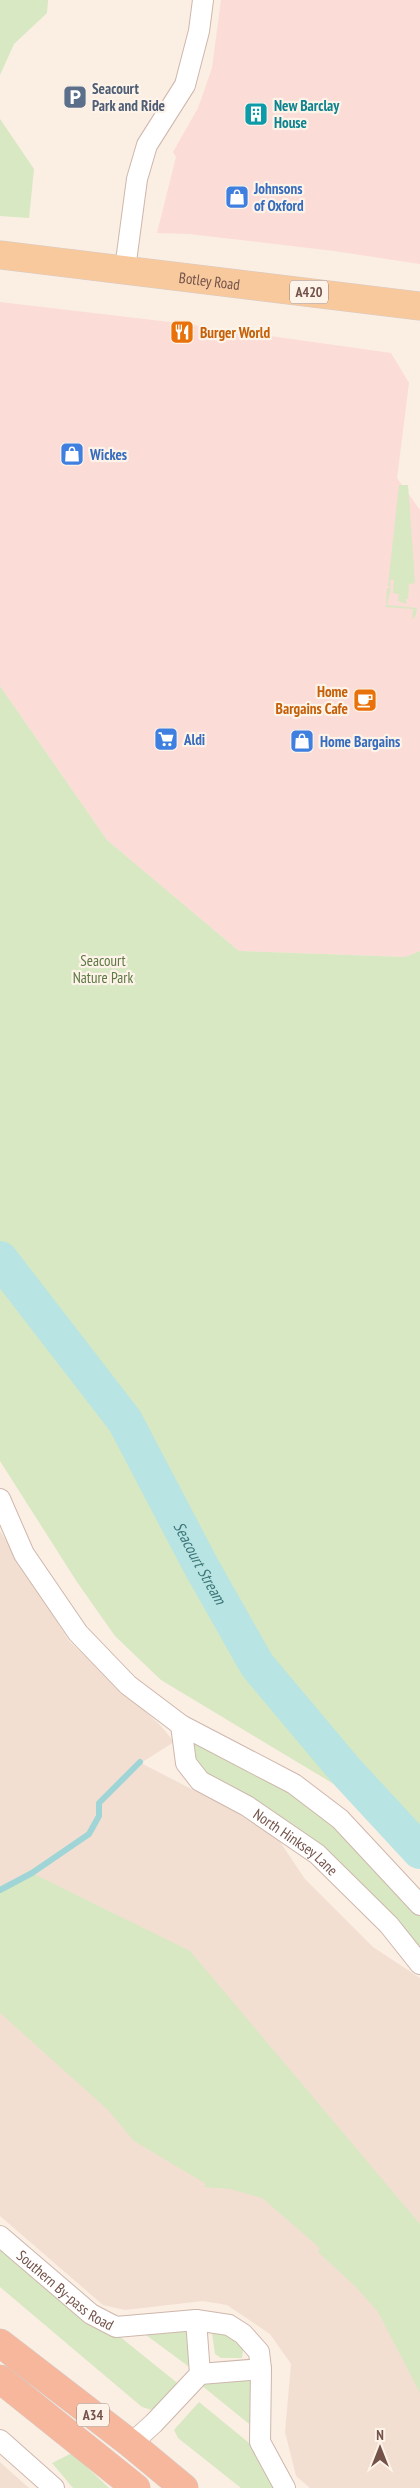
<svg xmlns="http://www.w3.org/2000/svg" width="420" height="2488" font-family="'PT Sans Narrow',sans-serif">
  <style>
    .residential { fill: #f3dfd2 }
    .commercial { fill: #fbdcd7 }
    .green { fill: #d7e8c2 }
    .lines { fill: none; stroke-linecap: round; stroke-linejoin: round }
    .stream { stroke: #9fd5d6; stroke-width: 6 }
    .river { stroke: #b8e4e4; stroke-width: 36 }
    .minor-casing { stroke: #ceb7ad; stroke-width: 22 }
    .primary-casing { stroke: #d5cbc9; stroke-width: 29 }
    .trunk-casing { stroke: #d5cbc9; stroke-width: 29 }
    .minor { stroke: #fff; stroke-width: 20 }
    .primary { stroke: #f8c99d; stroke-width: 28 }
    .trunk { stroke: #f6b79c; stroke-width: 28 }
    .labels { text-anchor: middle; dominant-baseline: central; stroke-width: 4.5; stroke-linejoin: round; paint-order: stroke }
    .shield { fill: #fef3e9; stroke: #9d827a; stroke-width: 1 }
    .shield-label { font-size: 14px; font-weight: bold; fill: #73524a }
    .service-label { font-size: 15px; font-weight: bold; fill: #4e5e75; stroke: #fef3e9; text-anchor: start }
    .culture-label { font-size: 15px; font-weight: bold; fill: #0d838f; stroke: #fef3e9; text-anchor: start }
    .shop-label { font-size: 15px; font-weight: bold; fill: #366cbe; stroke: #fef3e9; text-anchor: start }
    .street-label { font-size: 15px; fill: #73524a; stroke: #fef3e9 }
    .food-label { font-size: 15px; font-weight: bold; fill: #c56008; stroke: #fef3e9; text-anchor: start }
    .park-label { font-size: 15px; fill: #5a7842; stroke: #fef3e9 }
    .water-label { font-size: 16px; font-style: italic; fill: #3e7778; stroke: #fef3e9 }
  </style>
  <rect width="100%" height="100%" fill="#fbeee3"/>
  <!-- residential -->
  <path class="residential" d="M 0,1531 L 69,1641 L 161,1726 L 174,1742 L 141,1763 L 236,1812 L 276,1836 L 305,1879 L 373,1947 L 420,1978 L 420,2488 L 310,2488 L 296,2476 L 285,2432 L 291,2364 L 270,2334 L 227,2305 L 203,2301 L 125,2310 L 103,2305 L 0,2216 Z
    M 0,2462 L 29,2488 L 0,2488 Z"/>
  <!-- commercial -->
  <path class="commercial" d="M 221,0 L 420,0 L 420,264 L 334,251 L 189,234 L 157,233 L 176,157 L 173,152 L 198,108 L 212,68 Z
    M 0,302 L 178,323 L 391,353 L 409,383 L 397,478 L 420,510 L 420,951 L 405,957 L 239,951 L 107,840 L 0,686 Z"/>
  <!-- green -->
  <path class="green" d="M 0,0 L 48,0 L 47,13 L 14,44 L 0,75 Z
    M 0,119 L 34,169 L 29,218 L 0,216 Z
    M 399,485 L 408,485 L 415,583 L 409,584 L 408,599 L 405,599 L 407,604 L 398,601 L 399,594 L 393,593 L 394,580 L 390,580 L 391,587 L 388,586 Z
    M 387,588 L 391,588 L 387,605 L 417,608 L 415,617 L 412,619 L 413,609 L 386,607 Z
    M 0,686 L 107,840 L 239,951 L 405,957 L 420,951 L 420,1848 L 346,1771 L 257,1665 L 201,1566 L 125,1421 L 0,1259 Z
    M 0,1273 L 139,1464 L 152,1486 L 195,1577 L 251,1681 L 280,1704 L 352,1795 L 161,1680 L 115,1636 L 77,1582 L 0,1461 Z
    M 181,1725 L 294,1784 L 420,1905 L 420,1964 L 317,1854 L 200,1781 Z
    M 32,1873 L 190,1951 L 420,2224 L 420,2393 L 378,2312 L 355,2286 L 318,2252 L 320,2248 L 262,2198 L 230,2189 L 204,2187 L 206,2184 L 134,2141 L 107,2109 L 0,2013 L 0,1890 Z
    M 0,2240 L 181,2386 L 155,2411 L 142,2407 L 0,2287 Z
    M 190,2328 L 192,2369 L 142,2332 Z
    M 221,2330 L 228,2330 L 243,2349 L 242,2358 L 221,2358 L 215,2354 L 212,2333 Z
    M 253,2379 L 253,2427 L 201,2385 Z
    M 199,2402 L 254,2447 L 281,2488 L 241,2488 L 178,2438 L 174,2430 Z
    M 72,2453 L 109,2488 L 73,2488 L 52,2463 Z"/>
  <g class="lines">
    <!-- stream -->
    <path class="stream" d="M 0,1890 L 32,1873 L 89,1834 L 99,1816 L 99,1803 L 140,1762"/>
    <!-- river -->
    <path class="river" id="s1" d="M 0,1259 L 125,1421 L 201,1566 L 257,1665 L 346,1771 L 420,1851"/>
    <!-- minor casing -->
    <g class="minor-casing">
      <g id="minor">
        <path d="M 125,269 L 137,179 L 147,145 L 185,85 L 199,31 L 203,0"/>
        <path d="M 0,1499 L 24,1554 L 78,1633 L 128,1685 L 181,1725 L 294,1784 L 340,1819 L 420,1905"/>
        <path id="s2" d="M 181,1725 L 186,1763 L 200,1781 L 247,1806 L 317,1854 L 389,1925 L 420,1964"/>
        <path id="s3" d="M 0,2236 L 91,2314 L 116,2327 L 196,2320 L 229,2325 L 243,2334 L 259,2352 L 261,2369 L 260,2442 L 285,2488"/>
        <path d="M 196,2320 L 200,2374 L 261,2369"/>
        <path d="M 0,2440 L 54,2488"/>
        <path d="M 131,2444 L 154,2423 L 200,2374"/>
      </g>
    </g>
    <!-- primary casing -->
    <g class="primary-casing">
      <g id="primary">
        <path id="s4" d="M 0,255 L 420,306"/>
      </g>
    </g>
    <!-- trunk casing -->
    <g class="trunk-casing">
      <path id="trunk" d="M 0,2343 L 131,2444 L 184,2488
        M 0,2379 L 136,2488"/>
    </g>
    <!-- minor -->
    <use href="#minor" class="minor"/>
    <!-- primary -->
    <use href="#primary" class="primary"/>
    <!-- trunk -->
    <use href="#trunk" class="trunk"/>
  </g>
  <!-- icons -->
  <defs>
    <g id="parking-square" transform="scale(1.25)"><rect x="-9" y="-9" width="18" height="18" rx="4" fill="#5c6f8a" stroke="#fef3e9"/><path d="M-3.5-5.5H1a3.5 3.5 0 0 1 0 7H-1V5.5H-3.5ZM-1-3.4V-.6H.8a1.4 1.4 0 0 0 0-2.8Z" fill="#fff"/></g>
    <g id="building-square" transform="scale(1.25)"><rect x="-9" y="-9" width="18" height="18" rx="4" fill="#0f9aa8" stroke="#fef3e9"/><path d="M-4-6H4V6H1V3H-1V6H-4ZM-2.5-4.3h1.7v1.8h-1.7ZM.8-4.3h1.7v1.8H.8ZM-2.5-1h1.7V.8h-1.7ZM.8-1h1.7V.8H.8Z" fill="#fff"/></g>
    <g id="shop-square" transform="scale(1.25)"><rect x="-9" y="-9" width="18" height="18" rx="4" fill="#3f7fe0" stroke="#fef3e9"/><path d="M-5-2.5h2.3a2.7 3.5 0 0 1 5.4 0H5L5.5 6h-11ZM-1.5-2.5h3a1.5 2.3 0 0 0-3 0Z" fill="#fff"/></g>
    <g id="restaurant-square" transform="scale(1.25)"><rect x="-9" y="-9" width="18" height="18" rx="4" fill="#e8710a" stroke="#fef3e9"/><path d="M-5-6h1v4h1v-4h1v4h1v-4h1v5L-1.5 .5V6h-2V.5L-5-1ZM5-6V6H3V1.5H1.5Q1.5-4 5-6Z" fill="#fff"/></g>
    <g id="cafe-square" transform="scale(1.25)"><rect x="-9" y="-9" width="18" height="18" rx="4" fill="#e8710a" stroke="#fef3e9"/><path d="M-5.5-4.5H6V0H3Q3 3.5 0 3.5H-2.5Q-5.5 3.5-5.5 0ZM3-3.2v2h1.7v-2ZM-6 4.5H4V6H-6Z" fill="#fff"/></g>
    <g id="supermarket-square" transform="scale(1.25)"><rect x="-9" y="-9" width="18" height="18" rx="4" fill="#3f7fe0" stroke="#fef3e9"/><path d="M-6-5.5h2.5l.6 2H6L4.5 2H-2.5L-4.4-4H-6ZM-1.5 3.2a1.3 1.3 0 1 0 .1 0ZM3 3.2a1.3 1.3 0 1 0 .1 0Z" fill="#fff"/></g>
  </defs>
  <g fill-rule="evenodd">
    <use href="#parking-square" x="75" y="97"/>
    <use href="#building-square" x="256" y="114"/>
    <use href="#shop-square" x="237" y="197"/>
    <use href="#restaurant-square" x="182" y="332"/>
    <use href="#shop-square" x="72" y="454"/>
    <use href="#cafe-square" x="365" y="700"/>
    <use href="#supermarket-square" x="166" y="739"/>
    <use href="#shop-square" x="302" y="741"/>
  </g>
  <g class="labels">
    <!-- shield labels -->
    <g class="shield">
      <rect x="290" y="280.5" width="38" height="23" rx="4"/>
      <rect x="77" y="2403.5" width="32" height="23" rx="4"/>
    </g>
    <g class="shield-label">
      <text x="309" y="292">A420</text>
      <text x="93" y="2415">A34</text>
    </g>
    <!-- service labels -->
    <g class="service-label">
      <text x="92" y="88">Seacourt<tspan x="92" dy="17">Park and Ride</tspan></text>
    </g>
    <!-- culture labels -->
    <g class="culture-label">
      <text x="274" y="105">New Barclay<tspan x="274" dy="17">House</tspan></text>
    </g>
    <!-- shop labels -->
    <g class="shop-label">
      <text x="254" y="188">Johnsons<tspan x="254" dy="17">of Oxford</tspan></text>
      <text x="90" y="454">Wickes</text>
      <text x="184" y="739">Aldi</text>
      <text x="320" y="741">Home Bargains</text>
    </g>
    <!-- street labels -->
    <g class="street-label">
      <text stroke="none"><textPath href="#s4" startOffset="211">Botley Road</textPath></text>
      <text stroke="none"><textPath href="#s2" startOffset="175">North Hinksey Lane</textPath></text>
      <text stroke="none"><textPath href="#s3" startOffset="85">Southern By-pass Road</textPath></text>
    </g>
    <!-- food labels -->
    <g class="food-label">
      <text x="200" y="332">Burger World</text>
      <text x="348" y="691" text-anchor="end">Home<tspan x="348" dy="17">Bargains Cafe</tspan></text>
    </g>
    <!-- park labels -->
    <g class="park-label">
      <text x="103" y="960">Seacourt<tspan x="103" dy="17">Nature Park</tspan></text>
    </g>
    <!-- water labels -->
    <g class="water-label">
      <text stroke="none"><textPath href="#s1" startOffset="365">Seacourt Stream</textPath></text>
    </g>
  </g>
  <!-- north arrow -->
  <g transform="translate(380 2448)" stroke="#fef3e9" stroke-width="4" paint-order="stroke">
  <path d="M0-4L9 19L0 12L-9 19Z" fill="#73524a"/>
  <text y="-8" font-size="14" font-weight="bold" text-anchor="middle" fill="#73524a">N</text>
  </g>
</svg>
